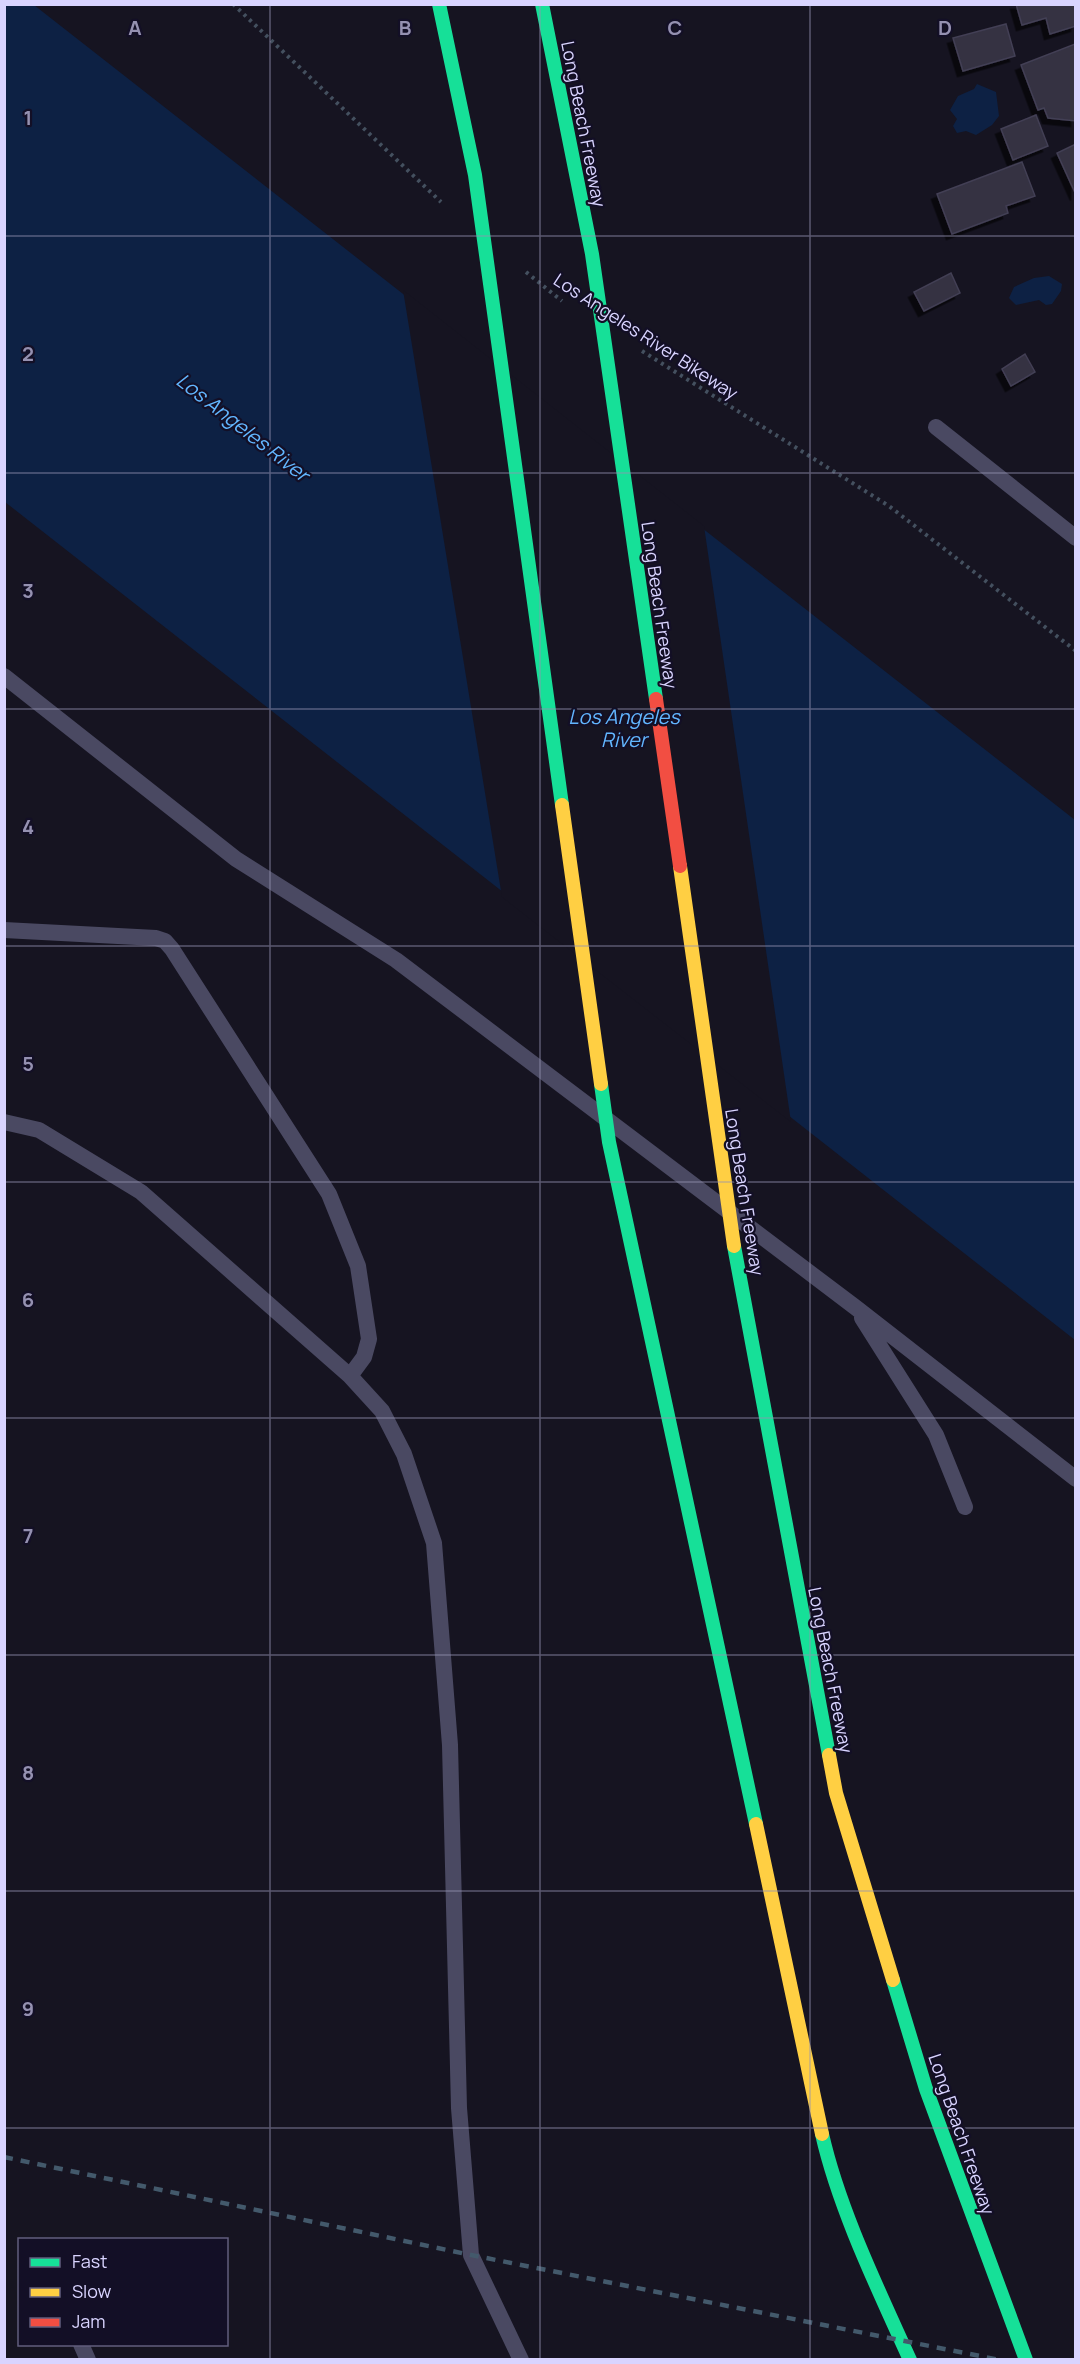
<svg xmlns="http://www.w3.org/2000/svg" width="1080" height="2364" font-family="Manrope,sans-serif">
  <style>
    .water { fill: #0d2144 }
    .pier { fill: #161421 }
    .building { fill: #343243; stroke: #433f54; stroke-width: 1.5; filter: url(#shadow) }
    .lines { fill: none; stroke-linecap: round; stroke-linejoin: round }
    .path { stroke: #44505f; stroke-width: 4; stroke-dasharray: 3 4.5; stroke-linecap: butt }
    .lane { stroke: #4a4962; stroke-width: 16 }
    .fast { stroke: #16e098; stroke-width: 14 }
    .slow { stroke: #ffcf43; stroke-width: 14 }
    .jam { stroke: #f24e42; stroke-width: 14 }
    .rail { stroke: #43596b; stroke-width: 4.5; stroke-dasharray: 9 8; stroke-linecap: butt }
    .grid { fill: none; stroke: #9591b1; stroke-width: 1.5; stroke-opacity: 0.55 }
    .labels { text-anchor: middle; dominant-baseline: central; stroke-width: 4.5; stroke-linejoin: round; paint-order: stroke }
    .street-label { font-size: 18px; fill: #d9d4ff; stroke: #130f26 }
    .water-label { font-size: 20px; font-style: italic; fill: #62b6ff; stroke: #130f26 }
    .grid-label { font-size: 20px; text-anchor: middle; font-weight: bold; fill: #9591b1; stroke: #130f26; stroke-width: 4.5; stroke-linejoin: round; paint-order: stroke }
  </style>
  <defs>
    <filter id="shadow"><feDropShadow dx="-5.5" dy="5.5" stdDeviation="0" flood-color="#0009"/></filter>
  </defs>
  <rect width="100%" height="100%" fill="#161421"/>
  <!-- water -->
  <path class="water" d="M 4,5 L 34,5 L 1075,820 L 1075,1340 L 5,502 Z
    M 977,84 L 996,92 L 999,116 L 992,125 L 976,135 L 966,131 L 957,133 L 953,126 L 957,119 L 950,110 L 958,96 L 974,89 Z
    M 1049,276 L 1062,284 L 1061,291 L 1052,304 L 1046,305 L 1039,300 L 1016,305 L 1009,298 L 1014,287 L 1034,278 Z"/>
  <!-- pier -->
  <path class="pier" d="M 403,290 L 704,526 L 791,1122 L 502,897 Z"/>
  <!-- building -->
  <path class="building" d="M 1016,4 L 1076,4 L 1076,26 L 1050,34 L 1046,18 L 1022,25 Z
    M 1006,24 L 1015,56 L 963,71 L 953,38 Z
    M 1075,44 L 1076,121 L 1048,118 L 1044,108 L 1038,110 L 1021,65 Z
    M 1036,115 L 1048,146 L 1013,160 L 1001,129 Z
    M 1076,144 L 1076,195 L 1057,153 Z
    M 1022,162 L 1035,196 L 1006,206 L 1008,213 L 952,234 L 937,194 Z
    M 951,273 L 960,293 L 924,311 L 914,292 Z
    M 1025,354 L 1035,372 L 1011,386 L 1002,369 Z"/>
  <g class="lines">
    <!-- path -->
    <path class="path" d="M 233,4 L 441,202
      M 526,272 L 562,301
      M 642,351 L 889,506 L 1076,651"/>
    <!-- lane -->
    <path class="lane" d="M 936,427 L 1076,538
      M 4,676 L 236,859 L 396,960 L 855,1307 L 1076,1479
      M 4,930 L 156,938 L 165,941 L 172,949 L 329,1194 L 358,1266 L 369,1339 L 364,1357 L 350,1376
      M 4,1122 L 39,1130 L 141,1192 L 350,1376 L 382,1411 L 404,1454 L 434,1543 L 450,1745 L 459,2108 L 471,2255 L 521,2360
      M 862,1318 L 936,1435 L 965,1507
      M 81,2344 L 88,2360"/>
    <!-- fast -->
    <path class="fast" d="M 439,4 L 475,175 L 562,805
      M 542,4 L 592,254 L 656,699
      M 601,1084 L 609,1142 L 756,1824
      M 734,1246 L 829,1755
      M 893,1980 L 926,2089 L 1026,2360
      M 822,2134 C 839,2209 878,2289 910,2360"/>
    <!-- slow -->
    <path class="slow" d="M 562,805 L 601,1084
      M 680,866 L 734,1246
      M 829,1755 L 836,1793 L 893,1980
      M 756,1824 L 822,2134"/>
    <!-- jam -->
    <path class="jam" d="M 656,699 L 680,866"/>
    <!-- rail -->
    <path class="rail" d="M 4,2157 L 471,2255 L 1000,2360"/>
  </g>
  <!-- grid -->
  <path class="grid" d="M 270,4 L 270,2360M 540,4 L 540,2360M 810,4 L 810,2360M 4,236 L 1076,236M 4,473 L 1076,473M 4,709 L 1076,709M 4,946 L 1076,946M 4,1182 L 1076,1182M 4,1418 L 1076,1418M 4,1655 L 1076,1655M 4,1891 L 1076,1891M 4,2128 L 1076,2128"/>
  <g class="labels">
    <!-- street labels -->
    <g class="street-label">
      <text transform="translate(584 124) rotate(79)">Long Beach Freeway</text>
      <text transform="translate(646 336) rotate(33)">Los Angeles River Bikeway</text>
      <text transform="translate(660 605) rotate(82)">Long Beach Freeway</text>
      <text transform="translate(745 1192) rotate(81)">Long Beach Freeway</text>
      <text transform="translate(831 1670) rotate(79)">Long Beach Freeway</text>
      <text transform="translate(962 2134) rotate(71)">Long Beach Freeway</text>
    </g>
    <!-- water labels -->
    <g class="water-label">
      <text transform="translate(243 427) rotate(38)">Los Angeles River</text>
      <text x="624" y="716">Los Angeles<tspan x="624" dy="23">River</tspan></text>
    </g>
  </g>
  <g class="grid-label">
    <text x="135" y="35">A</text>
    <text x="405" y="35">B</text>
    <text x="675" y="35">C</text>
    <text x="945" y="35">D</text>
    <text x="28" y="125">1</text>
    <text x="28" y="361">2</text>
    <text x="28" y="598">3</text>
    <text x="28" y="834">4</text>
    <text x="28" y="1071">5</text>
    <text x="28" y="1307">6</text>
    <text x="28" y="1543">7</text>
    <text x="28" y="1780">8</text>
    <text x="28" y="2016">9</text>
  </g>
  <!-- border -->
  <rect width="1080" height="2364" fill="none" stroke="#d9d4ff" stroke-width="12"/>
  <!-- legend -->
  <rect x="18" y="2238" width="210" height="108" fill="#130f26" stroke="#625e7d" stroke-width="1.5"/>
  <rect x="30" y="2258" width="30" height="9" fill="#16e098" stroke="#625e7d" stroke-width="1.5"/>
  <text x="72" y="2268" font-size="18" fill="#d9d4ff">Fast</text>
  <rect x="30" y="2288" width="30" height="9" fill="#ffcf43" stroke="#625e7d" stroke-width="1.5"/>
  <text x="72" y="2298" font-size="18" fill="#d9d4ff">Slow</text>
  <rect x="30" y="2318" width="30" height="9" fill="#f24e42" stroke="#625e7d" stroke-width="1.5"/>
  <text x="72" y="2328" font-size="18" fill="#d9d4ff">Jam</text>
</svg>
